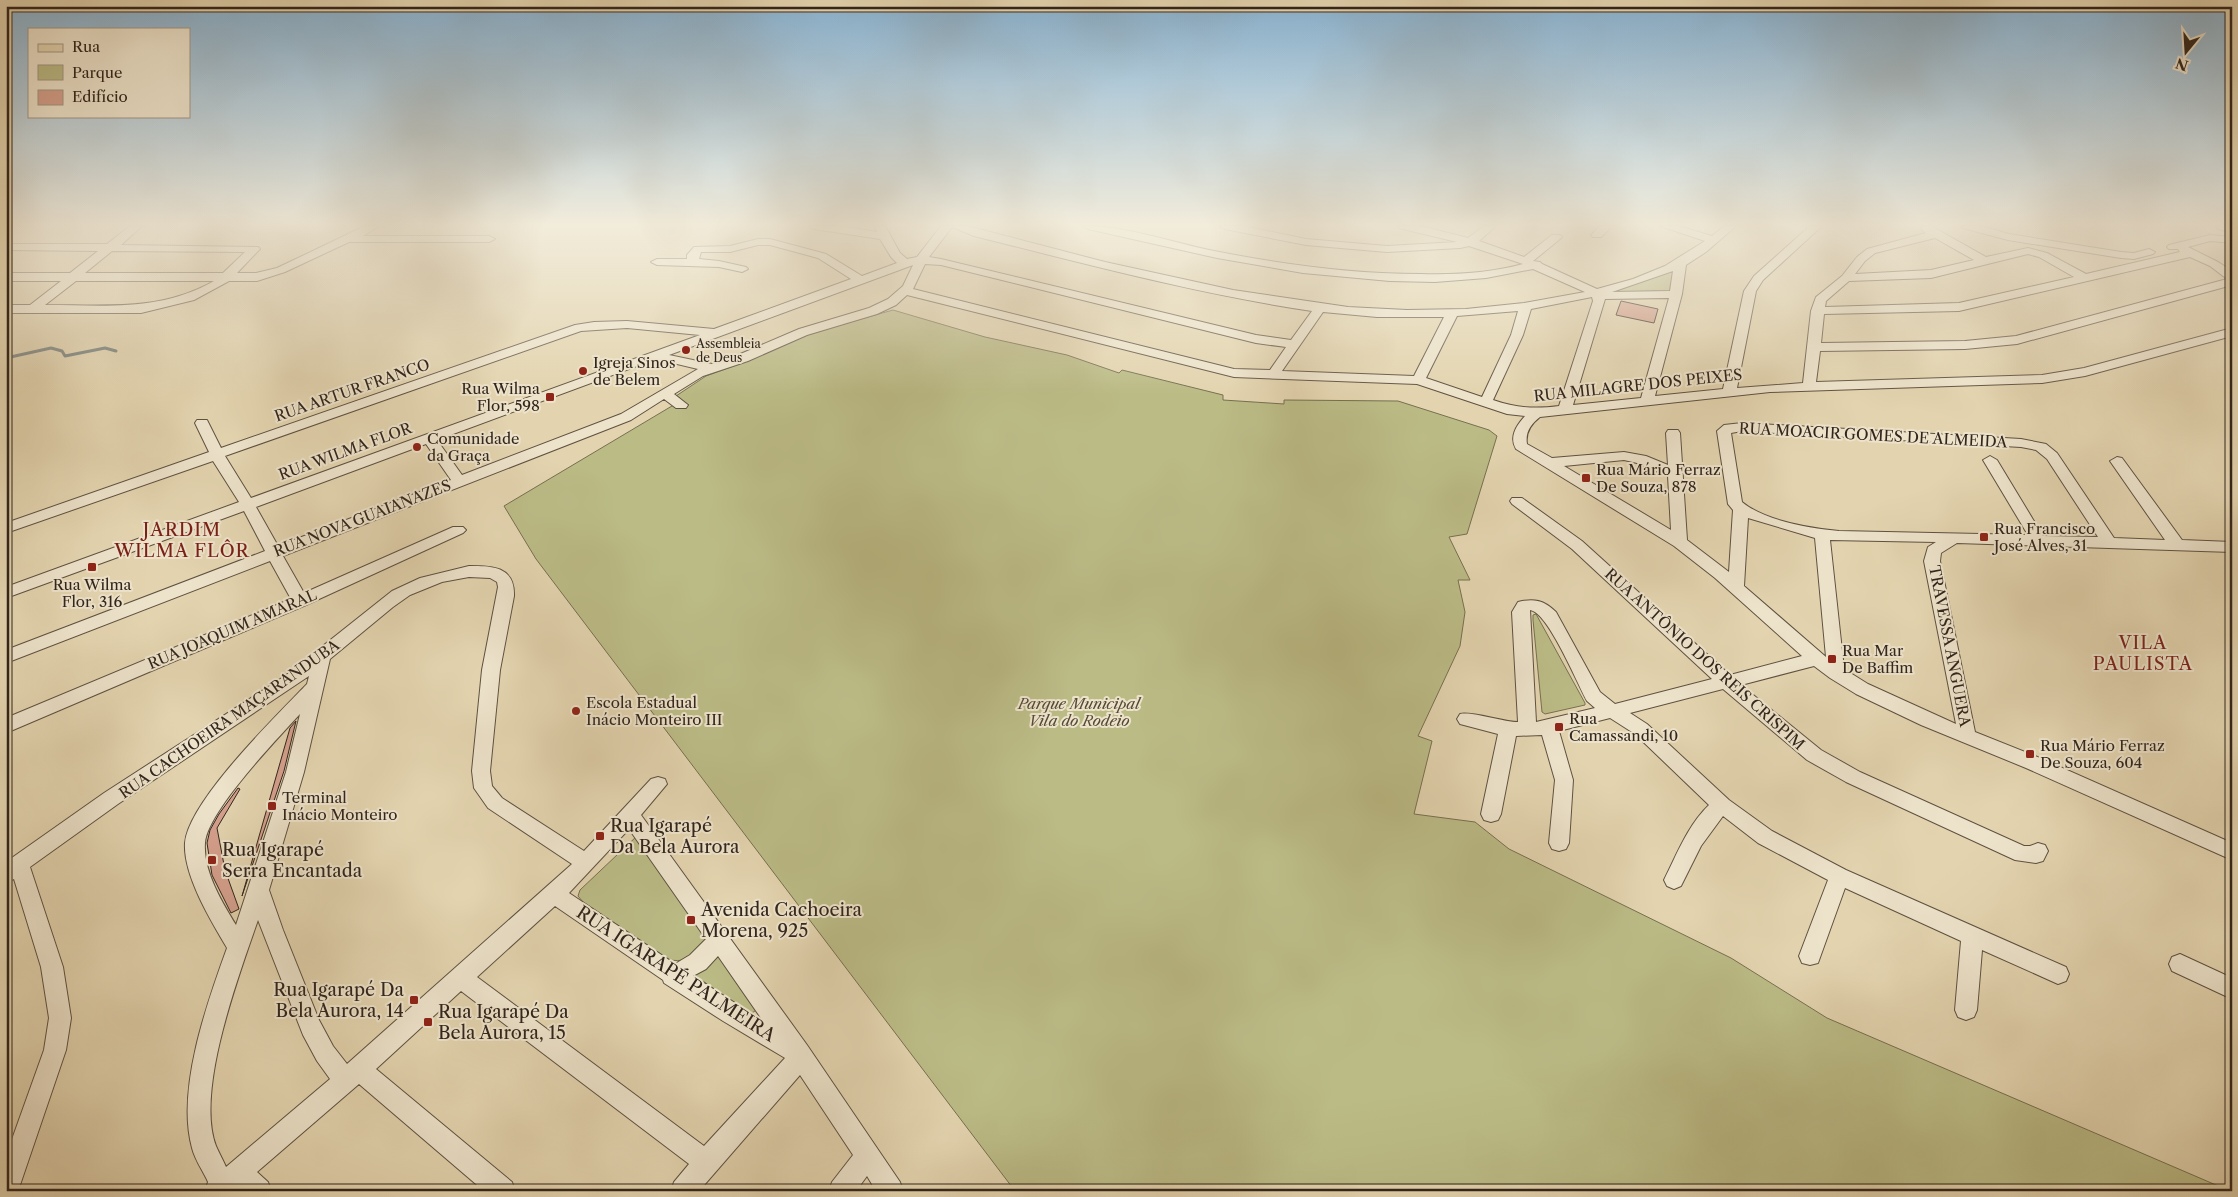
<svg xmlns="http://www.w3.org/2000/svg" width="2238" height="1197" font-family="'Libre Caslon Text',serif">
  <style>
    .green { fill: #bbbb86; stroke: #767051 }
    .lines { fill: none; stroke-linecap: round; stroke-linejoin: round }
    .stream { stroke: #717b79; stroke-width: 3 }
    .building { fill: #d5a08d; stroke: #31251c }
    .minor-casing { stroke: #5e5141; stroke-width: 2 }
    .major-casing { stroke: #31251c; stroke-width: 2 }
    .minor { fill: #ede3cb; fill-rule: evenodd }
    .major { fill: #e3d4af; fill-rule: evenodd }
    .poi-dot { fill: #8f2418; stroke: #ede3cb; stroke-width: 2 }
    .labels { text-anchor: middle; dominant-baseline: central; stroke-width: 4; stroke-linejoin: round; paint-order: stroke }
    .far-poi-label { font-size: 12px; fill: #31251c; stroke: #ede3cb; text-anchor: start }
    .poi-label { font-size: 15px; fill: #31251c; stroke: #ede3cb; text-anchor: start }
    .street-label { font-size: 15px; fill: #31251c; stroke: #ede3cb }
    .park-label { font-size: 15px; font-style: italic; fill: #544a36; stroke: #ede3cb }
    .quarter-label { font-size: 18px; letter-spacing: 1px; fill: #7a1f14; stroke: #ede3cb }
    .near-poi-label { font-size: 18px; fill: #31251c; stroke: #ede3cb; text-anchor: start }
    .near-street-label { font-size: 18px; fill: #31251c; stroke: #ede3cb }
  </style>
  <rect width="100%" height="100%" fill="#e3d4af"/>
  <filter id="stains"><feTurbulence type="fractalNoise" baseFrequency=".004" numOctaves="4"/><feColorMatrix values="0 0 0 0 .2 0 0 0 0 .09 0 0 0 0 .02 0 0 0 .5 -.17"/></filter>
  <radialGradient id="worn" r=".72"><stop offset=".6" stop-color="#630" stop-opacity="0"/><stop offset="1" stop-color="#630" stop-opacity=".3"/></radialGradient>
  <!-- green -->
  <path class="green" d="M 1675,269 L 1672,292 L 1604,295 Z
    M 893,310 L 985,337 L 1067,355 L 1119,373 L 1122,370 L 1223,395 L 1223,400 L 1284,404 L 1284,400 L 1398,401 L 1489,430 L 1497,436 L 1467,534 L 1449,537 L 1470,580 L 1458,580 L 1465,612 L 1460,646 L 1418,736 L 1432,741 L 1414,814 L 1475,822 L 1509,849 L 1731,958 L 1827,1018 L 2230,1191 L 1015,1191 L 536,559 L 504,506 L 682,400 L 676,396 L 706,376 L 742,363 L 804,335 Z
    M 1536,614 L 1585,703 L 1585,705 L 1545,714 L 1542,712 L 1533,620 L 1533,615 Z
    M 638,835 L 711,938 C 698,953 691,963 670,960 L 583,902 L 578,896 L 580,890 Z
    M 720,949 L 762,1006 L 752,1013 L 746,1011 L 690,972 Z"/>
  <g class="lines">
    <!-- stream -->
    <path class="stream" d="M 6,358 L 51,348 L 62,351 L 65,356 L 105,348 L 116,351"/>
  </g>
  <!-- building -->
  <path class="building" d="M 1621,301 L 1658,309 L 1654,323 L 1616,315 Z
    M 296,721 L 284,771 L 242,896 L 290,728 Z
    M 238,788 L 240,789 L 217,828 L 225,870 L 239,909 L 231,913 L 212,875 L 207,843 L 210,830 L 219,814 Z"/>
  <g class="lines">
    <!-- minor casing -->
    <g class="minor-casing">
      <path id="minor" d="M 130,226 L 142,226 L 121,245 L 258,247 L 260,249 L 258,251 L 237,273 L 256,273 L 277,268 L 365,226 L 379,226 L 363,236 L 489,236 L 495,239 L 489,242 L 349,242 L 285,272 L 257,281 L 229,281 L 194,300 L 141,313 L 6,313 L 6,305 L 30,305 L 61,281 L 6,281 L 6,273 L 70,273 L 98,251 L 6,250 L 6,244 L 107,244 ZM 112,251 L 245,252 L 223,273 L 85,273 ZM 76,281 L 214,281 C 159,312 105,305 45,305 Z
        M 809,226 L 839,226 L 877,232 L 874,226 L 885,226 L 900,253 L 907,259 L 917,257 L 941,226 L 967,226 L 1105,262 L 1233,290 L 1348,307 L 1407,310 L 1466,309 L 1524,303 L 1585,292 L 1533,269 L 1486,278 L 1435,282 L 1390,281 L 1303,273 L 1217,258 L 1088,229 L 1083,226 C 1125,226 1168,241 1209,250 C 1279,264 1349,274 1421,274 C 1454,275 1490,273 1523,264 L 1469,246 L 1460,248 L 1387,252 L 1306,245 L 1225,229 L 1220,226 L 1243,226 L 1306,239 L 1387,246 L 1457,242 L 1399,228 L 1398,226 L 1421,226 L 1468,238 L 1484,226 L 1496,226 L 1479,241 L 1524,257 L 1552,235 L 1560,235 L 1562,237 L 1560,239 L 1533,261 L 1540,262 L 1542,264 L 1597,289 L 1633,279 L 1665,266 L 1705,241 L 1660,226 L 1678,226 L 1712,236 L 1724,226 L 1736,226 L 1706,252 L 1686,265 L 1682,294 L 1655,396 L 1723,389 L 1744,291 L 1754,276 L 1810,226 L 1822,226 L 1763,280 L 1756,291 L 1737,388 L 1803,383 L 1811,311 L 1816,297 L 1842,276 L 1857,257 L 1867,249 L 1926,233 L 1922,230 L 1922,226 L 1931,226 L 1986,257 L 2028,248 L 2047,253 L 2086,274 L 2180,252 L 2178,249 L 2169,249 L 2167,247 L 2169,245 L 2210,235 L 2232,237 L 2232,243 L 2210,241 L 2188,247 L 2218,262 L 2232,271 L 2232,285 L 2017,344 L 1965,349 L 1820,351 L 1816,382 L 2042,375 L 2084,368 L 2232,328 L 2232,336 L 2085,376 L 2042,383 L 1770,392 L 1540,417 C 1531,424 1525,432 1527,444 L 1552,458 L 1624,452 L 1646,456 L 1668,465 L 1666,433 L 1668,430 L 1678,430 L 1680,433 L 1687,540 L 1729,572 L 1733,510 L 1728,504 L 1717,431 L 1724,425 L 1742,423 L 2021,439 L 2046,444 L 2057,453 L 2114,538 L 2165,540 L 2110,461 L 2117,457 L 2122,458 L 2182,540 L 2232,542 L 2232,552 L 1957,543 L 1941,553 L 1940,561 L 1975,732 L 2040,758 L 2232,843 L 2232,860 L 2026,768 L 1921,725 L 1856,694 L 1830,678 L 1814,666 L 1741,685 L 1821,750 L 1860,772 L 2024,846 L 2030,846 L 2038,843 L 2045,845 L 2048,851 L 2043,861 L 2036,863 L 2015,860 L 1846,782 L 1807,760 L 1723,689 L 1630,713 L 1647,724 L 1729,800 L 1772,831 L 1846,870 L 2066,967 L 2069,974 L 2066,981 L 2058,984 L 1982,950 L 1977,1010 L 1974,1017 L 1966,1020 L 1958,1017 L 1955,1010 L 1961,941 L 1845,888 L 1818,963 L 1810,965 L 1802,963 L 1799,956 L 1828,880 L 1758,843 L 1723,816 L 1701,846 L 1681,886 L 1674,889 L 1667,886 L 1664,880 C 1677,854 1688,825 1709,805 L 1635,734 L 1610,718 L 1559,731 L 1573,780 L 1569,843 L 1566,849 L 1559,851 L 1552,849 L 1549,843 L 1555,780 L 1542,735 L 1516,736 L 1501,814 L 1498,820 L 1491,822 L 1484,820 L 1481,814 L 1498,734 L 1460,724 L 1457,719 L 1460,714 C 1471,711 1503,722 1518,722 L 1512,612 L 1518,602 C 1534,598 1544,600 1556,612 L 1600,692 L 1615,704 L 1712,679 L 1572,549 L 1512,504 L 1510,501 L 1512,498 L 1522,498 L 1582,541 L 1730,675 L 1802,656 L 1715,578 L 1674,546 L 1516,449 C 1509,437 1516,426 1525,416 L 1507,414 L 1417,384 L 1234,377 L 907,295 L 896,305 L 877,314 L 807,335 L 748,361 L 703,376 L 674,394 L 688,405 L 686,408 L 676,408 L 664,399 L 631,420 L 283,556 L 304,593 L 453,527 L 463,527 L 466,530 L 463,533 L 306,605 L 6,733 L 6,718 L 291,599 L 270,561 L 6,663 L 6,650 L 265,551 L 244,511 L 6,598 L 6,587 L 239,502 L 213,461 L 6,533 L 6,523 L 209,452 L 195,423 L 197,420 L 207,420 L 221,448 L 575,325 L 594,322 L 627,321 L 714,329 L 851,279 L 818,258 L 770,245 L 758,245 L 730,252 L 701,252 L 699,259 L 719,261 L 746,267 L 748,269 L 742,272 L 719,267 L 657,265 L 651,262 L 657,259 L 687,259 L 687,255 L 694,247 L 730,246 L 758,239 L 770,239 L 826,254 L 862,276 L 897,263 L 891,257 L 880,239 L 814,229 ZM 952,227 L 974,236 C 1086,264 1198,294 1312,311 L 1291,340 L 1256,335 L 941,259 L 929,257 ZM 1935,238 L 1974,260 L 1931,270 L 1855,274 L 1865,261 L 1875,253 ZM 2028,254 L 2039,257 L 2074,277 L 1959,303 L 1825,307 L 1826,301 L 1849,281 L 1931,278 ZM 2190,257 L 2210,266 L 2227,279 L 2016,336 L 1965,341 L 1821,343 L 1824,314 L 1959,311 ZM 925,264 L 941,265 L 1256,343 L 1286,347 L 1270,370 L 1234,369 L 913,289 ZM 913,265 L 903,286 L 888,299 L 869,308 L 799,329 L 738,355 L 712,364 L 669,355 ZM 1673,271 L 1670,291 L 1612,292 ZM 1592,297 L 1593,301 L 1559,406 C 1535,409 1516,408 1493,400 L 1523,335 L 1531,309 ZM 1669,298 L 1641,398 L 1573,405 L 1605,299 ZM 1518,311 L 1511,335 L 1482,397 L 1426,378 L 1457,316 ZM 1323,312 L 1377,317 L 1444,317 L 1414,376 L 1282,371 ZM 627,328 L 700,335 L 251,498 L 225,456 L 581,331 ZM 656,359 L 698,369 L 621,414 L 462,475 L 437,440 ZM 1742,431 L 2021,447 L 2036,450 L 2047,459 L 2098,537 L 2043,536 L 1997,460 L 1990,456 L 1983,460 L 2028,535 L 1839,531 C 1810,528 1765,521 1742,502 L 1731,433 ZM 426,444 L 451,480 L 278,546 L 256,507 ZM 1624,460 L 1637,463 L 1668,476 L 1671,530 L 1564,466 ZM 1748,518 L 1815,538 L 1826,657 L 1744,586 ZM 1830,540 L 1936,542 L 1928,547 L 1924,561 L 1956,724 L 1868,684 L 1844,669 ZM 1530,610 C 1548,612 1577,683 1587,701 L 1595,708 L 1536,722 Z
        M 1600,226 L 1612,226 L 1601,237 L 1593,237 L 1591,235 Z
        M 1962,226 L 1981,226 L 2009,234 L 2121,252 L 2134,253 L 2149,249 L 2155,252 L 2153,254 L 2134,259 L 2121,258 L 2008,240 L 1963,228 Z
        M 469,566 C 492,566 515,566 514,596 L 500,670 L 490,771 L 492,786 L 502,798 L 584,851 L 651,779 L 658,777 L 665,779 L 667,784 L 641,815 L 807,1045 L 900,1182 L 903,1191 L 876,1191 L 867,1176 L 856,1191 L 829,1191 L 832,1182 L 853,1155 L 800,1075 L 699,1191 L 671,1191 L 674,1182 L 689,1164 L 461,991 L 376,1069 L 512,1182 L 515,1191 L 484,1191 L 359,1084 L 257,1172 L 268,1182 L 271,1191 L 241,1191 L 239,1188 L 236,1191 L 205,1191 L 208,1182 C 203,1171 195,1160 192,1148 C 176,1090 207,1003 227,948 C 211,921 183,875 185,843 C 188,802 277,715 307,684 L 309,676 L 118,804 L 30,867 L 63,967 L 71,1018 L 66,1050 L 18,1191 L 6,1191 L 6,1156 L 44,1050 L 49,1018 L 41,967 L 14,879 L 6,882 L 6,862 L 104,793 L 285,676 L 392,591 L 420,578 ZM 469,577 L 490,578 L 497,582 L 498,587 L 482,670 L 472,771 L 474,788 L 488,808 L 572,864 L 347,1064 L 333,1046 L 319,1020 L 283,930 L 269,890 L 304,772 L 330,659 L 393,607 L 410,595 L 442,582 ZM 300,714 L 286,772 L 236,925 C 222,902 203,871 205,843 C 207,812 277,739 300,714 ZM 629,829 L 706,939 L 690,955 L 675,964 L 569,893 ZM 555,906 L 663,980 L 664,983 L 723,1021 L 785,1058 L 704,1146 L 477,977 ZM 258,920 L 303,1035 L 317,1061 L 330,1079 L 226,1167 C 223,1160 219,1153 216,1146 C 195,1091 239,975 258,920 ZM 718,956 L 763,1021 L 693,976 L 706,969 Z
        M 2180,954 L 2232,978 L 2232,999 L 2172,971 L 2169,964 L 2172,957 Z"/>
    </g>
    <!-- major casing -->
    <g class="major-casing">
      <path id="major" d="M 2216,226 L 2232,226 L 2232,233 L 2218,229 Z"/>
    </g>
    <!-- minor -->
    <use href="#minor" class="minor"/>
    <!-- major -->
    <use href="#major" class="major"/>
  </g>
  <!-- sky -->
  <linearGradient id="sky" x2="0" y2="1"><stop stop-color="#89b4d4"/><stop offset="0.57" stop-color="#f2ecdb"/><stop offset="1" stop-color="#f2ecdb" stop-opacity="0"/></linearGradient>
  <rect width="2238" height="394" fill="url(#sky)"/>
  <!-- markers -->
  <g class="poi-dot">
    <circle cx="686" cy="350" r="5"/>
    <circle cx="583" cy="371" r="5"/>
    <rect x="545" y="392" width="10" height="10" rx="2.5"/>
    <circle cx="417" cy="447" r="5"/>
    <rect x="1581" y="473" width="10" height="10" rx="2.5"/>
    <rect x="1979" y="532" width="10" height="10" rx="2.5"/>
    <rect x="87" y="562" width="10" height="10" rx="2.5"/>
    <rect x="1827" y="654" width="10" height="10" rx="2.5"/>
    <circle cx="576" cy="711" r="5"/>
    <rect x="1554" y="722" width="10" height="10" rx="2.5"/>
    <rect x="2025" y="749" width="10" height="10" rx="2.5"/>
    <rect x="267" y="801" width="10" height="10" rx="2.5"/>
    <rect x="595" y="831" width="10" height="10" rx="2.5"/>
    <rect x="207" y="855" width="10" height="10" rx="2.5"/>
    <rect x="686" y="915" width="10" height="10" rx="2.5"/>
    <rect x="409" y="995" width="10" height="10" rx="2.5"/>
    <rect x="423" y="1017" width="10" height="10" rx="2.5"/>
  </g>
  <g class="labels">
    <!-- far-poi labels -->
    <g class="far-poi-label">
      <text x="696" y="343">Assembleia<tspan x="696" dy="14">de Deus</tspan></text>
    </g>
    <!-- poi labels -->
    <g class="poi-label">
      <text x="593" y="362">Igreja Sinos<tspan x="593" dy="17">de Belem</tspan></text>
      <text x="540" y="388" text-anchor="end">Rua Wilma<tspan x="540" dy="17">Flor, 598</tspan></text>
      <text x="427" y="438">Comunidade<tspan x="427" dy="17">da Graça</tspan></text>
      <text x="1596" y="469">Rua Mário Ferraz<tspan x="1596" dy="17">De Souza, 878</tspan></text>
      <text x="1994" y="528">Rua Francisco<tspan x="1994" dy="17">José Alves, 31</tspan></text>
      <text x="92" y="584" text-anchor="middle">Rua Wilma<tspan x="92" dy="17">Flor, 316</tspan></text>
      <text x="1842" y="650">Rua Mar<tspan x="1842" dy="17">De Baffim</tspan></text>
      <text x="586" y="702">Escola Estadual<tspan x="586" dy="17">Inácio Monteiro III</tspan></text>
      <text x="1569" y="718">Rua<tspan x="1569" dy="17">Camassandi, 10</tspan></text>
      <text x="2040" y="745">Rua Mário Ferraz<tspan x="2040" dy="17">De Souza, 604</tspan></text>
      <text x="282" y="797">Terminal<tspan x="282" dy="17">Inácio Monteiro</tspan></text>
    </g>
    <!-- street labels -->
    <g class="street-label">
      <text transform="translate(1638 385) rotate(-6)">RUA MILAGRE DOS PEIXES</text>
      <text transform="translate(352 390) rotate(-19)">RUA ARTUR FRANCO</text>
      <text transform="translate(1873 435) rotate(3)">RUA MOACIR GOMES DE ALMEIDA</text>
      <text transform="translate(345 451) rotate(-20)">RUA WILMA FLOR</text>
      <text transform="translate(362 518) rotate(-21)">RUA NOVA GUAIANAZES</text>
      <text transform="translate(232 629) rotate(-23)">RUA JOAQUIM AMARAL</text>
      <text transform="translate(1950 646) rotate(79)">TRAVESSA ANGUERA</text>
      <text transform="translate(1705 659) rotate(42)">RUA ANTÔNIO DOS REIS CRISPIM</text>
      <text transform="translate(229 719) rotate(-35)">RUA CACHOEIRA MAÇARANDUBA</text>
    </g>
    <!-- park labels -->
    <g class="park-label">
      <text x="1079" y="703">Parque Municipal<tspan x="1079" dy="17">Vila do Rodeio</tspan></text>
    </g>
    <!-- quarter labels -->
    <g class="quarter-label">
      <text x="182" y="530">JARDIM<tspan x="182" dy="21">WILMA FLÔR</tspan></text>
      <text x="2143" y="643">VILA<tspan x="2143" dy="21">PAULISTA</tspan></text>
    </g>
    <!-- near-poi labels -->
    <g class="near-poi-label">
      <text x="610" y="826">Rua Igarapé<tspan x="610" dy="21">Da Bela Aurora</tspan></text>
      <text x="222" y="850">Rua Igarapé<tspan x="222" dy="21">Serra Encantada</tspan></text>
      <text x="701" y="910">Avenida Cachoeira<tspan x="701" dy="21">Morena, 925</tspan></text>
      <text x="404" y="990" text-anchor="end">Rua Igarapé Da<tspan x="404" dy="21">Bela Aurora, 14</tspan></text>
      <text x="438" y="1012">Rua Igarapé Da<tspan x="438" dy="21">Bela Aurora, 15</tspan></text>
    </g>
    <!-- near-street labels -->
    <g class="near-street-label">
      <text transform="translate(676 974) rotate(33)">RUA IGARAPÉ PALMEIRA</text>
    </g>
  </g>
  <!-- margin -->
  <rect width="2238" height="1197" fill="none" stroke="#e3d4af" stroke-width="25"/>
  <rect x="8" y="8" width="2223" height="1182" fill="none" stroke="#31251c" stroke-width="2.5"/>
  <rect x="12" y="12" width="2213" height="1172" fill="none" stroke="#31251c"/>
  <!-- legend -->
  <rect x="28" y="28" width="162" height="90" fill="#ede3cb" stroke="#a29785"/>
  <rect x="38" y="44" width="25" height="8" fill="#e3d4af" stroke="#a29785"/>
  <text x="72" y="52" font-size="15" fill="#31251c">Rua</text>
  <rect x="38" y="65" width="25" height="15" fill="#bbbb86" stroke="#a29785"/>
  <text x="72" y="78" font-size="15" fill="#31251c">Parque</text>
  <rect x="38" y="90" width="25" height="15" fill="#d5a08d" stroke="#a29785"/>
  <text x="72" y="102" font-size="15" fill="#31251c">Edifício</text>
  <!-- north arrow -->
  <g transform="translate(2186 52) rotate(198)" stroke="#ede3cb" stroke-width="4" paint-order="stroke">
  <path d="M0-4L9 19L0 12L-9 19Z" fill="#31251c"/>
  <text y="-8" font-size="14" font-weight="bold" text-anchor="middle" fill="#31251c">N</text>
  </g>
  <rect width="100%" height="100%" filter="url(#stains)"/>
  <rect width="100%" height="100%" fill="url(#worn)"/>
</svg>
